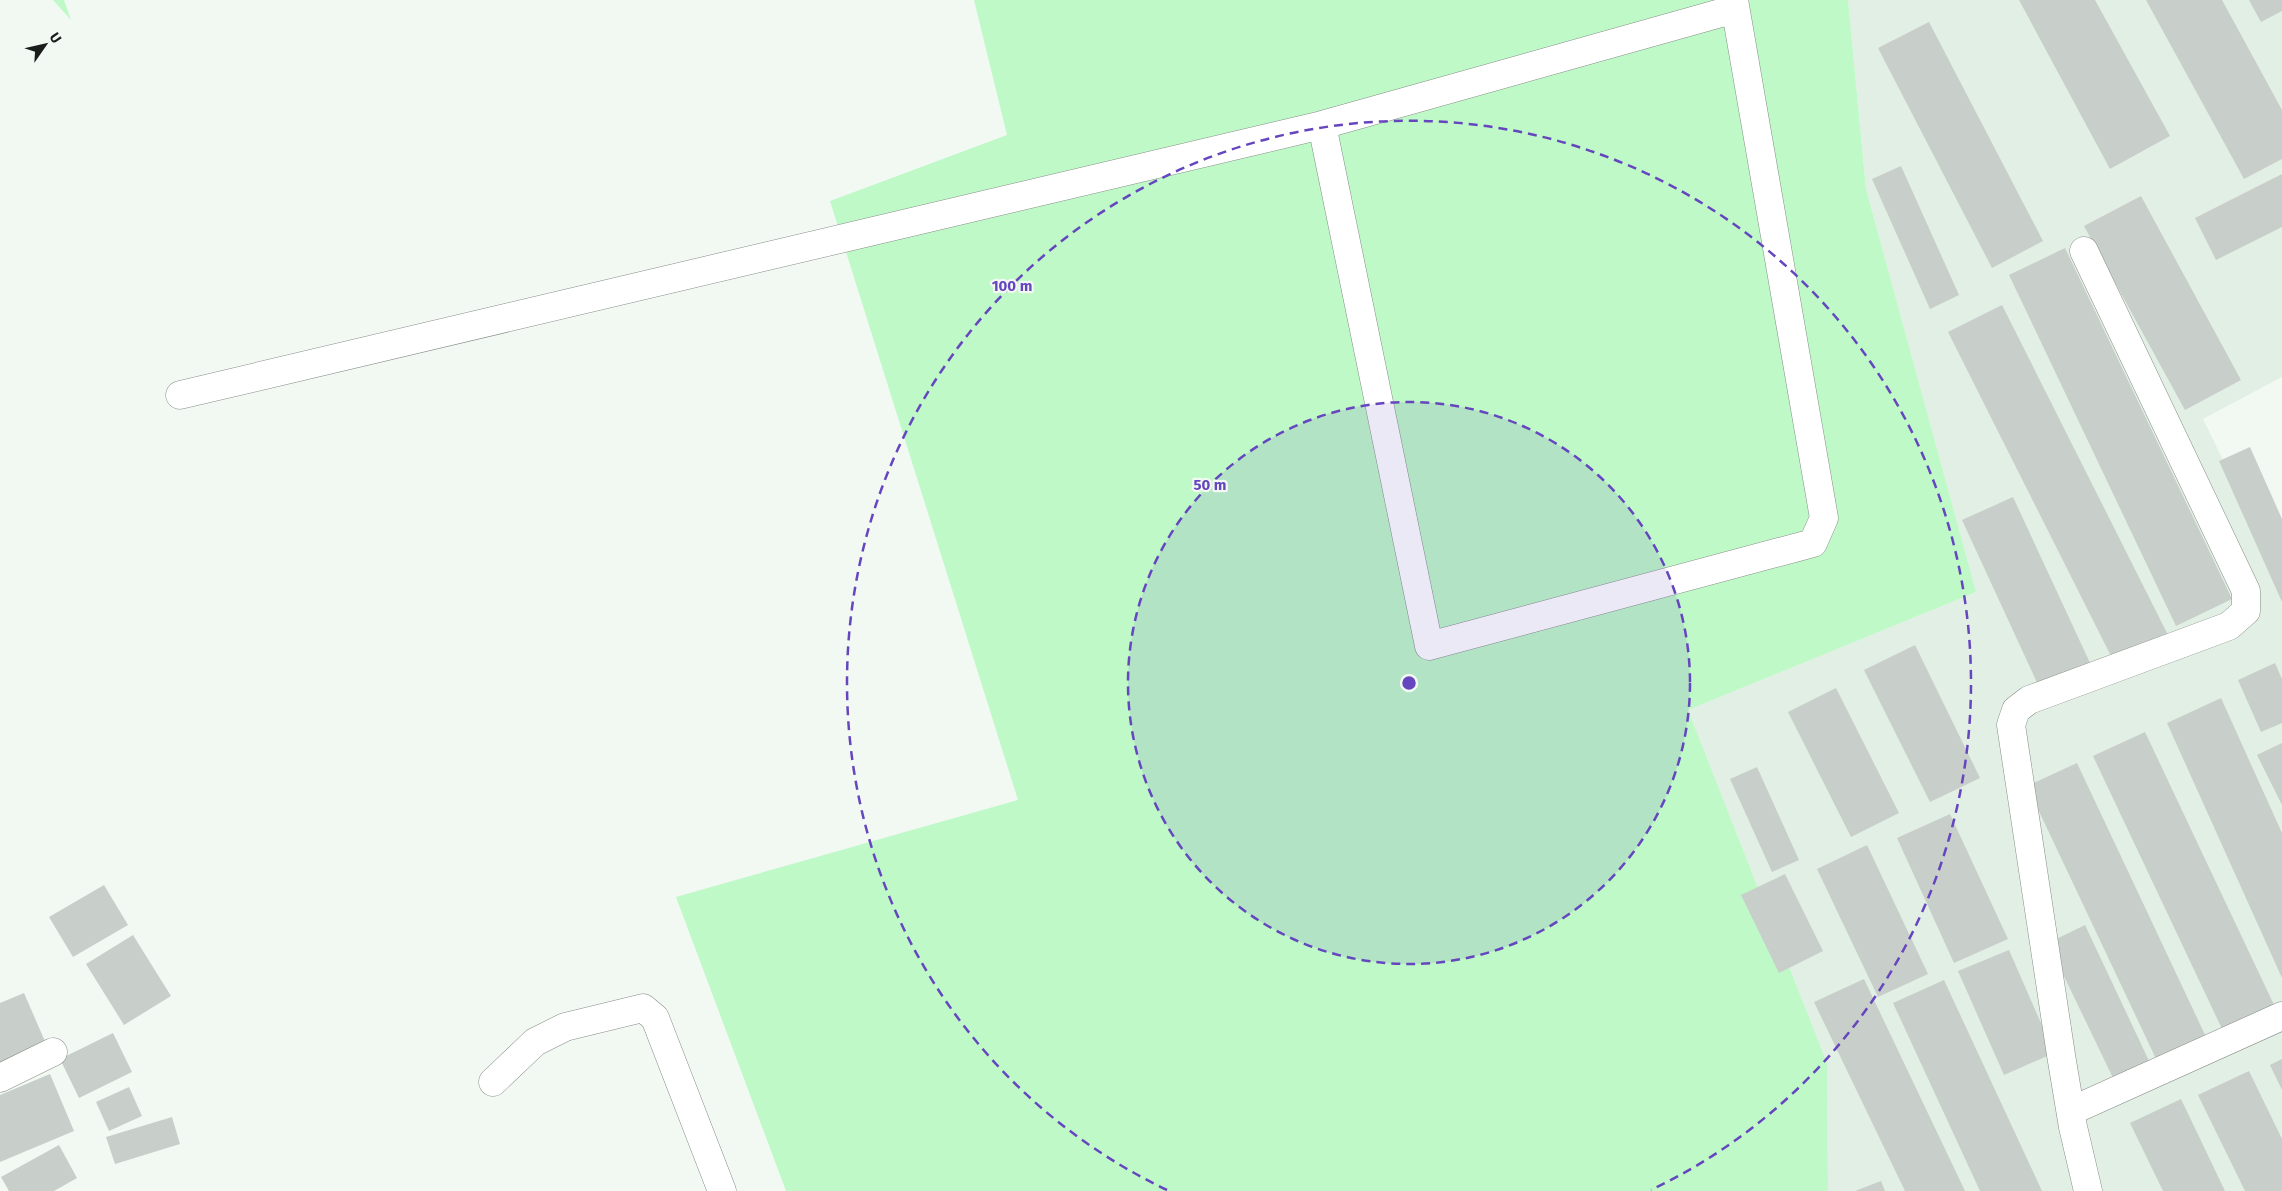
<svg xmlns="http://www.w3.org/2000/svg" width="2282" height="1191" font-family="'Fira Sans',sans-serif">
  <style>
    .built { fill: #e2efe4 }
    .green { fill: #bef9c7 }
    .building { fill: #c8cec9 }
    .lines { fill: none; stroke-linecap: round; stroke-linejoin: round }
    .minor-casing { stroke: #878d88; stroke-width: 29 }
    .minor { stroke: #fff; stroke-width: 28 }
    .ring { fill: none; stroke: #6646bf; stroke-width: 2.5; stroke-dasharray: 9 6 }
    .centre { fill: #6646bf; stroke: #f2f9f3; stroke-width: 2.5 }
    .ring-label { font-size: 15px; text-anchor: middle; font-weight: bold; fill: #6646bf; stroke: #f2f9f3; stroke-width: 4.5; stroke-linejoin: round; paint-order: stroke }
  </style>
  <rect width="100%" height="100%" fill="#f2f9f3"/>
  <!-- built -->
  <path class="built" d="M 1848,0 L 2282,0 L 2282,377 L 2203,419 L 2282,580 L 2282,1191 L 1828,1191 L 1827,1063 L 1688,710 L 1976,592 L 1866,189 Z"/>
  <!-- green -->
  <path class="green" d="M 53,0 L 64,0 L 71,20 Z
    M 974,0 L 1848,0 L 1866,189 L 1976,592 L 1688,710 L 1827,1063 L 1828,1191 L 786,1191 L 676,897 L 1018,800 L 830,201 L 1007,135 Z"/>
  <!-- building -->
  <path class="building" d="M 2019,0 L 2095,0 L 2170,136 L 2110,169 Z
    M 2146,0 L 2222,0 L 2282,110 L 2282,159 L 2244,179 Z
    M 2249,0 L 2282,0 L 2282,11 L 2261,22 Z
    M 1929,22 L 2043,241 L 1992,268 L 1878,48 Z
    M 1901,166 L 1959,295 L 1930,309 L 1872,179 Z
    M 2282,174 L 2282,227 L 2216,260 L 2195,218 Z
    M 2141,196 L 2241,380 L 2185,410 L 2084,226 Z
    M 2065,248 L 2232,599 L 2176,626 L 2009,275 Z
    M 2002,305 L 2169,637 L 2115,664 L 1948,332 Z
    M 2250,447 L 2282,519 L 2282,602 L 2219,461 Z
    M 2013,497 L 2091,665 L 2040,689 L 1962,520 Z
    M 1915,645 L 1980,778 L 1930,802 L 1864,670 Z
    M 2275,663 L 2282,679 L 2282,723 L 2261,732 L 2238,680 Z
    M 1836,688 L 1899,813 L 1851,837 L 1788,712 Z
    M 2221,698 L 2282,833 L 2282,978 L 2167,723 Z
    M 2145,732 L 2275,1007 L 2223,1031 L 2093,756 Z
    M 2282,743 L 2282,805 L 2257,755 Z
    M 2077,763 L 2207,1039 L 2158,1063 L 2027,786 Z
    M 1757,767 L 1799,860 L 1772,872 L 1730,779 Z
    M 1950,814 L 2008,939 L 1954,963 L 1897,838 Z
    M 1867,845 L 1928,974 L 1878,997 L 1817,869 Z
    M 1785,874 L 1823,951 L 1779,973 L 1741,895 Z
    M 104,885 L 128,925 L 73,957 L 49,917 Z
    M 2085,925 L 2150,1063 L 2114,1080 L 2048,943 Z
    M 133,935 L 171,996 L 124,1025 L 86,964 Z
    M 2009,950 L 2054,1053 L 2004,1075 L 1958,971 Z
    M 1864,979 L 1965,1191 L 1905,1191 L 1814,1002 Z
    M 1944,980 L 2042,1191 L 1980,1191 L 1893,1003 Z
    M 24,993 L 47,1046 L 0,1067 L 0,1003 Z
    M 113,1033 L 132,1072 L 79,1098 L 60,1059 Z
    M 2282,1059 L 2282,1090 L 2270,1065 Z
    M 2249,1071 L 2282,1139 L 2282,1191 L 2245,1191 L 2198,1095 Z
    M 50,1074 L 74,1131 L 0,1162 L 0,1095 Z
    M 129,1087 L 142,1116 L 109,1131 L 96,1102 Z
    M 2181,1099 L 2225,1191 L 2163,1191 L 2130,1123 Z
    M 172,1117 L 180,1144 L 115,1164 L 106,1137 Z
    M 59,1145 L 77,1178 L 54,1191 L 9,1191 L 1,1177 Z
    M 1881,1181 L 1885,1191 L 1855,1191 Z"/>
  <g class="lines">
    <!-- minor casing -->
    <g class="minor-casing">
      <path id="minor" d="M 1322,125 L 1429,646 L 1813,543 L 1824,518 L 1734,0
        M 2084,251 L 2246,591 L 2246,611 L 2229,626 L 2029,700 L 2016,710 L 2011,725 L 2061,1055 L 2073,1127 L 2088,1191
        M 180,395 L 1322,125 L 1735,9
        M 0,1078 L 53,1052
        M 493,1082 L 535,1042 L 565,1027 L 643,1008 L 655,1018 L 722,1191
        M 2071,1111 L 2282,1016"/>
    </g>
    <!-- minor -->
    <use href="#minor" class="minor"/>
  </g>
  <!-- distance rings -->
  <circle cx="1409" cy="683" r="281" fill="#6646bf" fill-opacity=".12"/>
  <g class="ring">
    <circle cx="1409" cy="683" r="281"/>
    <path d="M1167 1190A562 562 0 1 1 1651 1190"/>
  </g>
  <circle cx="1409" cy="683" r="8" class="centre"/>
  <g class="ring-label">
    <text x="1012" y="291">100 m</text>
    <text x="1210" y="490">50 m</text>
  </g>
  <!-- north arrow -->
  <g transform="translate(45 45) rotate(56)" stroke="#f2f9f3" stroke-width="4" paint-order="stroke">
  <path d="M0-4L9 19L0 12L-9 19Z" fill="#1a1d1b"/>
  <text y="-8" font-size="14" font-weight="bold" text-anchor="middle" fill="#1a1d1b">U</text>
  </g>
</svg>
